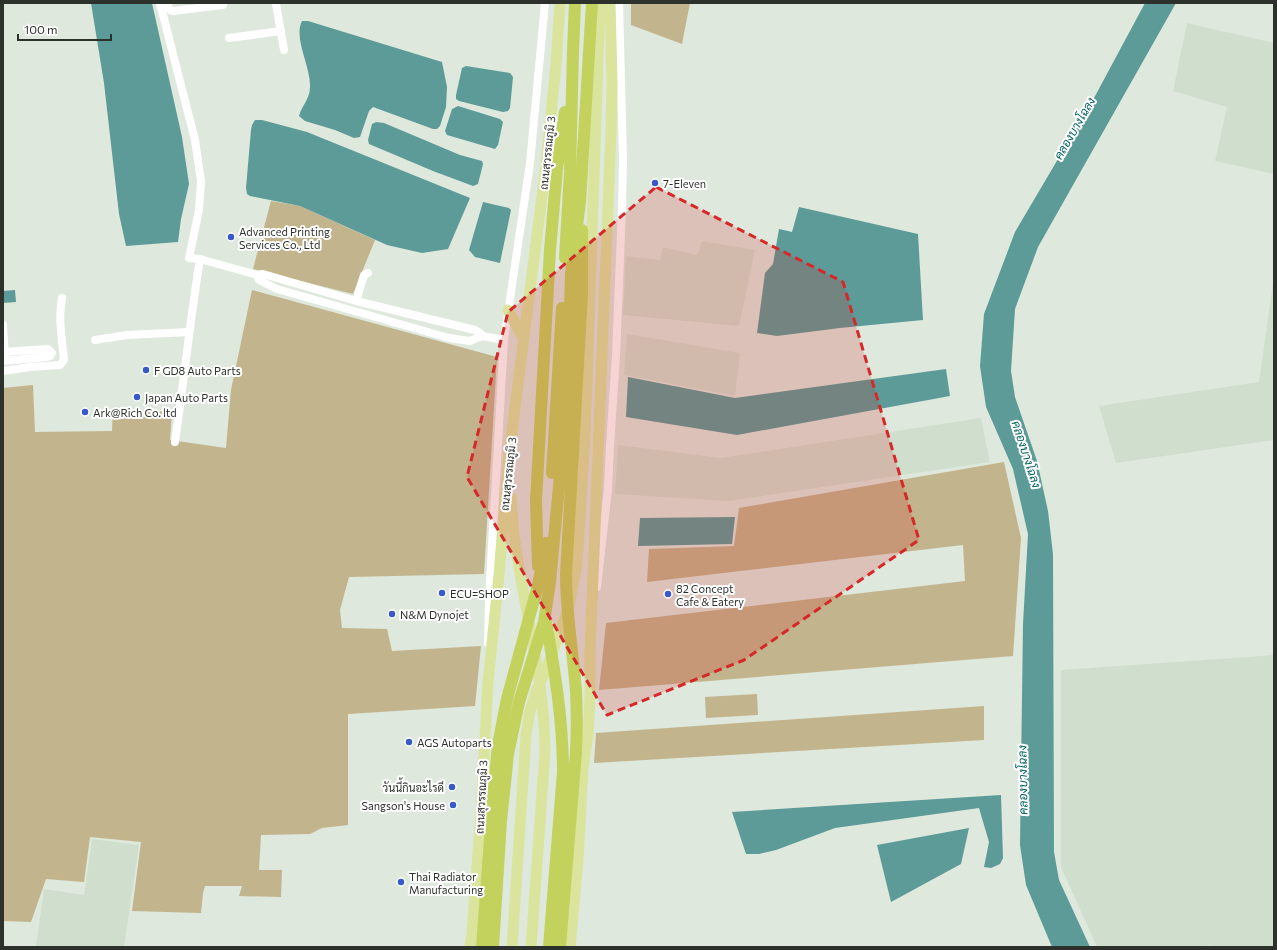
<svg xmlns="http://www.w3.org/2000/svg" width="1277" height="950" font-family="Commissioner,Sarabun,sans-serif">
  <style>
    .built { fill: #d0dfcd }
    .green { fill: #c2b48c }
    .water { fill: #5c9b98 }
    .lines { fill: none; stroke-linecap: round; stroke-linejoin: round }
    .minor { stroke: #fff; stroke-width: 8 }
    .major { stroke: #dae49d; stroke-width: 11 }
    .highway { stroke: #c2d25c; stroke-width: 12 }
    .marked { fill: #d62828; fill-opacity: 0.2; stroke: #d62828; stroke-width: 3; stroke-dasharray: 8 5; stroke-linejoin: round }
    .poi-dot { fill: #3958ca; stroke: #fff; stroke-width: 1.5 }
    .labels { text-anchor: middle; dominant-baseline: central; stroke-width: 4; stroke-linejoin: round; paint-order: stroke }
    .street-label { font-size: 11px; fill: #2d312c; stroke: #fff }
    .poi-label { font-size: 11px; fill: #2d312c; stroke: #fff; text-anchor: start }
    .water-label { font-size: 12px; font-style: italic; fill: #00605e; stroke: #fff }
  </style>
  <rect width="100%" height="100%" fill="#dee8dc"/>
  <!-- built -->
  <path class="built" d="M 1187,23 L 1274,43 L 1274,174 L 1215,161 L 1227,107 L 1173,91 Z
    M 702,241 L 755,250 L 739,326 L 623,315 L 626,256 L 660,260 L 663,247 L 697,255 Z
    M 1274,276 L 1274,440 L 1116,463 L 1099,406 L 1259,382 Z
    M 627,334 L 740,353 L 735,396 L 624,375 Z
    M 981,418 L 990,462 L 728,501 L 615,494 L 618,445 L 721,458 Z
    M 1274,655 L 1274,947 L 1211,947 L 1210,945 L 1203,947 L 1097,947 L 1061,867 L 1061,670 Z
    M 92,839 L 139,845 L 124,947 L 36,947 L 44,889 L 84,895 Z"/>
  <!-- green -->
  <path class="green" d="M 631,3 L 690,3 L 682,44 L 631,25 Z
    M 271,201 L 300,206 L 375,240 L 353,294 L 253,269 Z
    M 252,290 L 497,357 L 484,574 L 349,577 L 340,610 L 342,628 L 387,629 L 392,651 L 481,646 L 475,706 L 348,714 L 348,825 L 322,828 L 310,834 L 261,835 L 259,870 L 282,870 L 281,897 L 239,896 L 242,886 L 205,886 L 203,893 L 201,913 L 132,911 L 141,842 L 90,837 L 84,882 L 46,879 L 31,922 L 3,921 L 3,388 L 33,385 L 35,432 L 112,431 L 113,409 L 172,412 L 170,440 L 226,448 L 231,390 Z
    M 1004,462 L 1021,538 L 1013,656 L 599,690 L 606,623 L 965,581 L 963,545 L 647,582 L 649,549 L 734,546 L 739,508 Z
    M 757,694 L 758,715 L 706,718 L 705,697 Z
    M 984,706 L 984,740 L 594,763 L 596,733 Z"/>
  <!-- water -->
  <path class="water" d="M 91,3 L 152,3 L 182,137 L 189,184 L 181,219 L 178,242 L 126,246 L 119,214 L 104,83 Z
    M 1145,3 L 1176,3 L 1038,247 L 1015,309 L 1011,371 L 1015,397 L 1037,461 L 1048,511 L 1053,554 L 1054,852 L 1059,880 L 1090,947 L 1052,947 L 1026,885 L 1020,845 L 1023,624 L 1028,534 L 1013,469 L 986,407 L 980,366 L 984,314 L 1015,232 L 1094,98 Z
    M 302,21 L 308,21 L 442,62 L 447,87 L 446,107 L 440,126 L 437,129 L 433,129 L 373,107 L 369,111 L 360,137 L 354,138 L 335,130 L 305,121 L 299,116 C 302,105 310,99 310,87 C 311,67 293,38 302,21 Z
    M 466,66 L 510,73 L 513,77 L 510,108 L 508,111 L 503,112 L 459,101 L 456,99 L 456,95 L 462,68 Z
    M 458,106 L 500,119 L 503,122 L 498,145 L 495,149 L 447,135 L 445,131 L 452,109 Z
    M 255,120 L 262,120 L 307,132 L 470,198 L 448,249 L 422,253 L 387,245 L 300,206 L 250,196 L 247,194 L 246,188 L 251,130 L 252,125 Z
    M 376,122 L 384,123 L 460,155 L 482,161 L 483,164 L 478,184 L 473,186 L 433,171 L 369,144 L 368,140 L 372,124 Z
    M 483,202 L 509,208 L 511,210 L 500,263 L 475,257 L 469,250 Z
    M 799,207 L 918,234 L 923,320 L 840,328 L 777,336 L 757,333 L 765,273 L 773,264 L 779,229 L 792,232 Z
    M 15,290 L 16,302 L 3,303 L 3,291 Z
    M 946,369 L 950,396 L 737,435 L 626,417 L 628,377 L 735,398 Z
    M 735,517 L 732,544 L 638,546 L 640,518 Z
    M 1001,795 L 1003,858 L 1000,864 L 991,868 L 984,867 L 989,842 L 979,808 L 835,828 L 776,850 L 759,854 L 746,854 L 732,812 Z
    M 969,828 L 961,864 L 891,902 L 877,845 Z"/>
  <g class="lines">
    <!-- minor -->
    <path class="minor" d="M 160,3 L 195,140 L 201,181 L 199,210 L 189,258 L 200,259 L 257,275 L 263,274 L 356,301 L 475,330 L 480,333 L 482,336
      M 167,3 L 170,10 L 173,11 L 223,5 L 222,3
      M 276,4 L 284,50
      M 229,38 L 281,31
      M 257,275 L 259,280 L 277,289 L 449,338 L 470,341 L 482,336 L 504,340
      M 356,301 L 364,275 L 368,273
      M 3,325 L 5,356
      M 95,340 L 127,335 L 189,332
      M 3,352 L 48,349 L 52,353 L 50,356 L 47,357 L 3,361
      M 3,371 L 30,367 L 60,365 L 64,360 C 62,339 58,319 62,298
      M 175,442 C 184,381 190,320 200,259
      M 597,587 L 608,489 L 610,446 L 616,355 L 622,209 L 623,158 L 619,3
      M 488,643 L 489,598 L 504,340 L 530,163 L 545,3"/>
    <!-- major -->
    <path class="major" d="M 508,310 L 524,339
      M 511,498 C 515,583 545,666 545,752 L 531,947
      M 470,947 L 472,934 L 481,813 L 488,682 L 499,575 L 509,455 L 546,165 L 556,64 L 560,3
      M 512,947 L 526,735 L 530,711 L 536,692 L 549,662 L 569,606 L 577,565 L 585,436 L 600,3
      M 570,947 L 578,860 L 583,768 L 588,735 L 590,699 L 590,651 L 611,132 L 612,83 L 610,3"/>
    <!-- highway -->
    <path class="highway" d="M 565,258 L 570,172 L 573,52 L 575,3
      M 552,473 L 562,308
      M 538,566 L 536,501 L 550,250 L 557,169 L 565,112
      M 546,622 C 555,672 563,721 563,772 L 549,947
      M 482,947 L 493,798 L 498,745 L 507,699 L 538,585 L 546,543
      M 493,947 L 501,821 L 508,754 L 519,702 L 544,622 L 550,582 L 567,401 L 571,274 L 580,202 L 592,3
      M 560,947 L 576,752 C 577,732 577,711 576,691 C 573,652 566,614 566,574 L 582,294 L 582,230"/>
  </g>
  <!-- marked area -->
  <path class="marked" d="M 656,187 L 843,282 L 919,540 L 744,660 L 607,715 L 467,477 L 508,312 Z"/>
  <!-- markers -->
  <g class="poi-dot">
    <circle cx="655" cy="183" r="4"/>
    <circle cx="231" cy="237" r="4"/>
    <circle cx="146" cy="370" r="4"/>
    <circle cx="137" cy="397" r="4"/>
    <circle cx="85" cy="412" r="4"/>
    <circle cx="442" cy="593" r="4"/>
    <circle cx="668" cy="594" r="4"/>
    <circle cx="392" cy="614" r="4"/>
    <circle cx="409" cy="742" r="4"/>
    <circle cx="452" cy="787" r="4"/>
    <circle cx="453" cy="805" r="4"/>
    <circle cx="401" cy="882" r="4"/>
  </g>
  <g class="labels">
    <!-- street labels -->
    <g class="street-label">
      <text transform="translate(547 153) rotate(-84)">ถนนสุวรรณภูมิ 3</text>
      <text transform="translate(508 474) rotate(-84)">ถนนสุวรรณภูมิ 3</text>
      <text transform="translate(481 797) rotate(-87)">ถนนสุวรรณภูมิ 3</text>
    </g>
    <!-- poi labels -->
    <g class="poi-label">
      <text x="663" y="183">7-Eleven</text>
      <text x="239" y="231">Advanced Printing<tspan x="239" dy="13">Services Co., Ltd</tspan></text>
      <text x="154" y="370">F GD8 Auto Parts</text>
      <text x="145" y="397">Japan Auto Parts</text>
      <text x="93" y="412">Ark@Rich Co. ltd</text>
      <text x="676" y="588">82 Concept<tspan x="676" dy="13">Cafe &amp; Eatery</tspan></text>
      <text x="450" y="593">ECU=SHOP</text>
      <text x="400" y="614">N&amp;M Dynojet</text>
      <text x="417" y="742">AGS Autoparts</text>
      <text x="444" y="787" text-anchor="end">วันนี้กินอะไรดี</text>
      <text x="445" y="805" text-anchor="end">Sangson's House</text>
      <text x="409" y="876">Thai Radiator<tspan x="409" dy="13">Manufacturing</tspan></text>
    </g>
    <!-- water labels -->
    <g class="water-label">
      <text transform="translate(1074 128) rotate(-60)">คลองบางโฉลง</text>
      <text transform="translate(1027 454) rotate(72)">คลองบางโฉลง</text>
      <text transform="translate(1022 780) rotate(-91)">คลองบางโฉลง</text>
    </g>
  </g>
  <!-- border -->
  <rect width="1277" height="950" fill="none" stroke="#2d312c" stroke-width="8"/>
  <!-- scale -->
  <path d="M18 34v6h93v-6" fill="none" stroke="#2d312c" stroke-width="2"/>
  <text x="24" y="34" font-size="12" fill="#2d312c" stroke="#ffffff" stroke-width="3" paint-order="stroke">100 m</text>
</svg>
